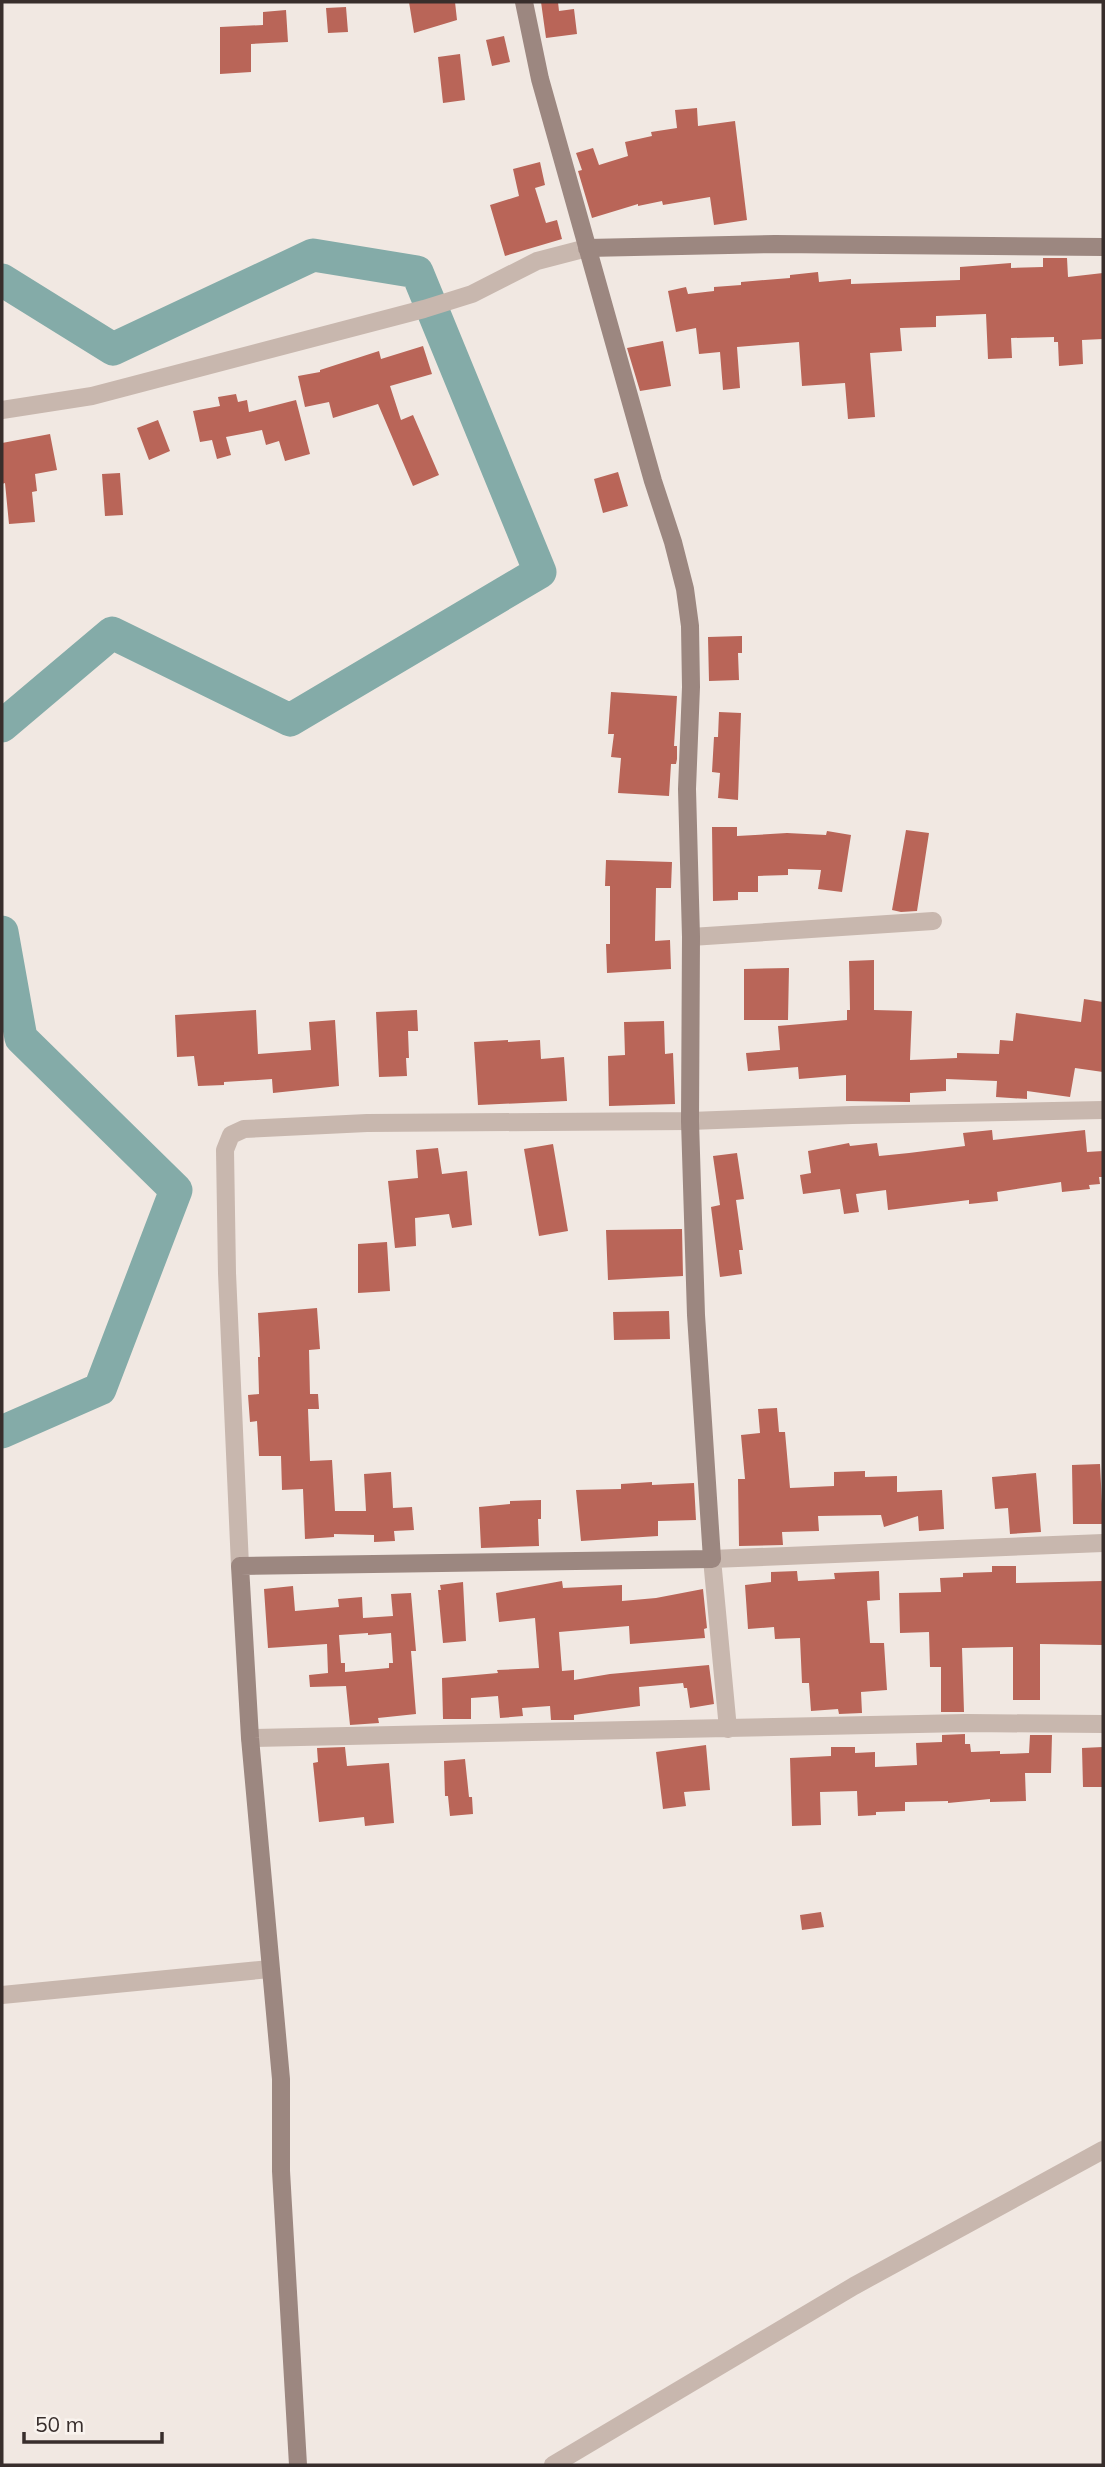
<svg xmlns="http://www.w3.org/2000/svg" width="1105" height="2467" font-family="Mulish,sans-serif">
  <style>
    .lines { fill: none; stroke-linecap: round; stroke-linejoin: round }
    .river { stroke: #84aba8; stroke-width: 33 }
    .building { fill: #b96558; fill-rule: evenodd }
    .street { stroke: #c8b7ae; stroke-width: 18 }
    .secondary { stroke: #9c8780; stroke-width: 18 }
  </style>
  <rect width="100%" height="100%" fill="#f1e8e2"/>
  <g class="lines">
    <!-- river -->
    <path class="river" d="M 2,280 L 113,349 L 313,255 L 417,272 L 540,572 L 290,720 L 112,633 L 2,726
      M 2,932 L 21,1038 L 176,1190 L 100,1389 L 2,1432"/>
  </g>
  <!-- building -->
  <path class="building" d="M 409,2 L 455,2 L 457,20 L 414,33 Z
    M 541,2 L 558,2 L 559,11 L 574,9 L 577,34 L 546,38 Z
    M 346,7 L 348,32 L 328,33 L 326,8 Z
    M 286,10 L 288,42 L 251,44 L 251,72 L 220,74 L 220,27 L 263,25 L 263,12 Z
    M 504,36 L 510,62 L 492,66 L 486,40 Z
    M 460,54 L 465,100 L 443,103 L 438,57 Z
    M 697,108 L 698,126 L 735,121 L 747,220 L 714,225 L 710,197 L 663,205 L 662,201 L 638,206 L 638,204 L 592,218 L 578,171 L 582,170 L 576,153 L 593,148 L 599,165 L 628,156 L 625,142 L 652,136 L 651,132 L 677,128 L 675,110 Z
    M 540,162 L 545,185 L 535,188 L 546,223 L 557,220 L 562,239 L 505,256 L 490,205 L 519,196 L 513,169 Z
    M 1043,258 L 1067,258 L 1068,277 L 1103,273 L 1103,339 L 1082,340 L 1083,364 L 1059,366 L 1058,342 L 1054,342 L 1054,337 L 1011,338 L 1012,358 L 988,359 L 986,314 L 936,316 L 936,327 L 900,328 L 902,351 L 870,353 L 875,417 L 848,419 L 845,383 L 802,386 L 799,342 L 737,347 L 740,388 L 723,390 L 720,352 L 699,354 L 696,328 L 676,332 L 668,291 L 686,287 L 688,294 L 714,291 L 714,287 L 741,285 L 741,282 L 790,278 L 790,275 L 818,272 L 819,282 L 851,279 L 851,284 L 960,280 L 960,267 L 1011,263 L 1011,268 L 1043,267 Z
    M 663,341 L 671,386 L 640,391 L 627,348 Z
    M 423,346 L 432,374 L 390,386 L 401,420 L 413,415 L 439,475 L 413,486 L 378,404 L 333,418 L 329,402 L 305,407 L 298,376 L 320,372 L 320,370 L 379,351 L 381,359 Z
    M 236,394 L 238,402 L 247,400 L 249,412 L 296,400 L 310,454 L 285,461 L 279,441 L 266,445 L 262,430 L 226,437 L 231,455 L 217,459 L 212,440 L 200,442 L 193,411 L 220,406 L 218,397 Z
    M 158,420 L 170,451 L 149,460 L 137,428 Z
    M 50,434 L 57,470 L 35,474 L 37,491 L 32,492 L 35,522 L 9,524 L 5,483 L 2,484 L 2,443 Z
    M 618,472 L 628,506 L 603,513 L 594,479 Z
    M 120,473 L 123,515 L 105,516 L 102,474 Z
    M 742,636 L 742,653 L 738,653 L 739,680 L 709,681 L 708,637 Z
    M 611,692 L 677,696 L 674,746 L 677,746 L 677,759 L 676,764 L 671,764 L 669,796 L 618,793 L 621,758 L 611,757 L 614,734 L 608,734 Z
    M 719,712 L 741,713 L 738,800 L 718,798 L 720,773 L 712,772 L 714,737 L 718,737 Z
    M 712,827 L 737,827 L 737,836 L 787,833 L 826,835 L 827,831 L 851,835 L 842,892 L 818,889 L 821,870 L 788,869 L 788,875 L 758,876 L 758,892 L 738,892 L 738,900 L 713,901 Z
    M 906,830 L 929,833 L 917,911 L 901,912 L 892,910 Z
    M 606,860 L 672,862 L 671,888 L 656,888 L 655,941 L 670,940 L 671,969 L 607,973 L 606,944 L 610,944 L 610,886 L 605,886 Z
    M 874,960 L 874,1010 L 912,1011 L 910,1060 L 957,1058 L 957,1053 L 999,1054 L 1000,1040 L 1013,1041 L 1016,1013 L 1081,1022 L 1084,999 L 1103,1002 L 1103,1072 L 1075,1068 L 1070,1097 L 1027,1091 L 1027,1099 L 996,1097 L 997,1081 L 946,1079 L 946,1091 L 910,1093 L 910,1102 L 846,1101 L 846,1075 L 799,1079 L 798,1067 L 748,1071 L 746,1053 L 780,1050 L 778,1026 L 847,1020 L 847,1010 L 850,1010 L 849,961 Z
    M 789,968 L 788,1020 L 744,1020 L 744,969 Z
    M 256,1010 L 258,1054 L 311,1050 L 309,1022 L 335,1020 L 339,1086 L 273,1093 L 272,1079 L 224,1082 L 224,1085 L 198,1086 L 194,1056 L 177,1057 L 175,1015 Z
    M 417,1010 L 418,1031 L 408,1031 L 409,1058 L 406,1058 L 407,1076 L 379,1077 L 376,1012 Z
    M 664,1021 L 665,1054 L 673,1053 L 675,1104 L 609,1106 L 608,1056 L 625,1055 L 624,1022 Z
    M 508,1040 L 508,1042 L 540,1040 L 541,1059 L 564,1057 L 567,1101 L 478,1105 L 474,1042 Z
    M 992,1130 L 993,1140 L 1085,1130 L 1087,1152 L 1103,1151 L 1103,1177 L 1099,1177 L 1100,1184 L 1089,1185 L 1090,1189 L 1062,1192 L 1061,1182 L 997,1192 L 998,1201 L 969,1204 L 969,1200 L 888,1210 L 886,1190 L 856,1194 L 859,1212 L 844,1214 L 840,1189 L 803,1194 L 800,1175 L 811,1173 L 808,1151 L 849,1143 L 850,1146 L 877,1143 L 879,1156 L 909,1153 L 965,1146 L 963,1133 Z
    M 553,1144 L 568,1231 L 539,1236 L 524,1149 Z
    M 438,1148 L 442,1174 L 467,1171 L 472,1225 L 452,1228 L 449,1214 L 415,1218 L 416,1246 L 395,1248 L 388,1181 L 418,1178 L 416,1150 Z
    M 737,1153 L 744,1199 L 736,1200 L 743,1250 L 739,1250 L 742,1274 L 720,1277 L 711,1207 L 720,1205 L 713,1156 Z
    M 682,1229 L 683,1276 L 608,1280 L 606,1230 Z
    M 387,1242 L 390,1291 L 358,1293 L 358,1244 Z
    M 317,1308 L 320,1349 L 309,1350 L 310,1394 L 318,1394 L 319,1409 L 308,1409 L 310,1461 L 332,1460 L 335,1511 L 366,1511 L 364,1474 L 391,1472 L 393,1508 L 412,1507 L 414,1530 L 394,1531 L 395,1541 L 374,1542 L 374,1535 L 334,1534 L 334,1537 L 305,1539 L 303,1489 L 282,1490 L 281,1456 L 259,1456 L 257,1421 L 250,1422 L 248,1395 L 259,1394 L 258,1357 L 260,1357 L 258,1313 Z
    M 669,1311 L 670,1339 L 614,1340 L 613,1312 Z
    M 777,1408 L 779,1432 L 785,1432 L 790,1488 L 834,1486 L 834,1472 L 865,1471 L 865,1477 L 897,1476 L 897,1492 L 942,1490 L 944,1529 L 919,1531 L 918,1516 L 884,1527 L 881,1515 L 818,1516 L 819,1531 L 782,1532 L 783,1545 L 739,1546 L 738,1479 L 745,1479 L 741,1435 L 760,1433 L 758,1409 Z
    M 1100,1464 L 1103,1524 L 1073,1524 L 1072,1465 Z
    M 1036,1473 L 1041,1532 L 1010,1534 L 1008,1508 L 995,1509 L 992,1477 Z
    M 652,1482 L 652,1485 L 694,1483 L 696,1520 L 658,1521 L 658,1536 L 581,1541 L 576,1490 L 621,1489 L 621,1484 Z
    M 541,1500 L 541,1519 L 538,1519 L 539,1546 L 481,1548 L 479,1507 L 510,1504 L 510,1501 Z
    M 992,1566 L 1016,1566 L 1016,1583 L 1102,1581 L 1103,1645 L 1040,1644 L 1040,1700 L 1013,1700 L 1013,1647 L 962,1648 L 964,1712 L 941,1712 L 941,1667 L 930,1667 L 929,1632 L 900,1633 L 899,1593 L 941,1592 L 940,1578 L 963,1577 L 963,1573 L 992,1572 Z
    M 797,1571 L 798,1581 L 835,1579 L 834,1573 L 879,1571 L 880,1600 L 867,1601 L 870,1643 L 884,1643 L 887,1690 L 861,1692 L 862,1713 L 839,1714 L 838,1709 L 811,1711 L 809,1683 L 802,1683 L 800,1638 L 775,1639 L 774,1627 L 748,1629 L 745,1585 L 771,1582 L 771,1572 Z
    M 562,1581 L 563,1588 L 622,1585 L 622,1601 L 656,1598 L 703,1589 L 707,1628 L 704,1629 L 705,1638 L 630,1644 L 629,1626 L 559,1632 L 562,1671 L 574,1670 L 574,1680 L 610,1674 L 709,1665 L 714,1704 L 690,1708 L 687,1688 L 684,1688 L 683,1683 L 639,1687 L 640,1706 L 574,1715 L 574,1720 L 551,1720 L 550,1706 L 522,1708 L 523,1716 L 500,1718 L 498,1696 L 471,1698 L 471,1719 L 443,1719 L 442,1678 L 498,1673 L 497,1670 L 539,1668 L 535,1618 L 499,1622 L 496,1593 Z
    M 463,1582 L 466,1641 L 443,1643 L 438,1590 L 441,1590 L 440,1585 Z
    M 293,1586 L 295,1611 L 339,1607 L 338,1599 L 362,1597 L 363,1618 L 393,1616 L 391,1594 L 411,1593 L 416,1651 L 411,1651 L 416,1714 L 378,1718 L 379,1723 L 350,1725 L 346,1686 L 310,1687 L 309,1675 L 328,1673 L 327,1644 L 268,1648 L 264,1589 ZM 368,1633 L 368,1635 L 391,1633 L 393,1663 L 389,1663 L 389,1668 L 345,1672 L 345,1663 L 341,1663 L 339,1635 Z
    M 965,1734 L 965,1744 L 970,1744 L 971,1752 L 1000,1751 L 1000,1754 L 1029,1753 L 1030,1735 L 1052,1735 L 1051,1773 L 1025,1773 L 1026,1801 L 990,1802 L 990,1799 L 948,1803 L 948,1801 L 905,1802 L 905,1811 L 876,1812 L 876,1815 L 858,1816 L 857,1791 L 820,1792 L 821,1825 L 792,1826 L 790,1758 L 831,1756 L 831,1747 L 855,1747 L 855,1753 L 875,1752 L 875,1767 L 917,1765 L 916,1743 L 942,1742 L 942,1735 Z
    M 706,1745 L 710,1790 L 684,1792 L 686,1806 L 663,1809 L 656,1752 Z
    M 345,1747 L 347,1766 L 389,1763 L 394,1823 L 365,1826 L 364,1817 L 319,1822 L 313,1763 L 318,1762 L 317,1748 Z
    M 1103,1747 L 1103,1787 L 1083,1787 L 1082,1748 Z
    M 465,1759 L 469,1797 L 472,1797 L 473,1814 L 450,1816 L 448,1796 L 445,1796 L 444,1761 Z
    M 821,1912 L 824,1927 L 802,1930 L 800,1915 Z"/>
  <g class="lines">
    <!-- street -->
    <path class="street" d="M 2,410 L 92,396 L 424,309 L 472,294 L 537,261 L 587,248
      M 691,937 L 933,921
      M 240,1566 L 227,1273 L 225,1150 L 231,1135 L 244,1129 L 367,1123 L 690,1121 L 852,1115 L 1103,1110
      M 728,1729 L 712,1559 L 1103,1543
      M 250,1738 L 966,1723 L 1103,1724
      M 2,1995 L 270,1969
      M 553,2465 L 854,2286 L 1103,2150"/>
    <!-- secondary -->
    <path class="secondary" d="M 587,248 L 775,244 L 1103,247
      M 298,2465 L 281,2171 L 281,2079 L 250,1738 L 240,1566 L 712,1559 L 696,1315 L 690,1121 L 691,937 L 687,789 L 691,687 L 690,626 L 685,589 L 673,542 L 653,481 L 540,79 L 524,2"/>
  </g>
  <!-- border -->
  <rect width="1105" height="2467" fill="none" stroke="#382e2c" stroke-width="7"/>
  <!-- scale -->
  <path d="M24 2432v10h138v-10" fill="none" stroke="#382e2c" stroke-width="3.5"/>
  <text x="35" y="2432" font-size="21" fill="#382e2c" stroke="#f9f3ee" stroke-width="5" paint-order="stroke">50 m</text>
</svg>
